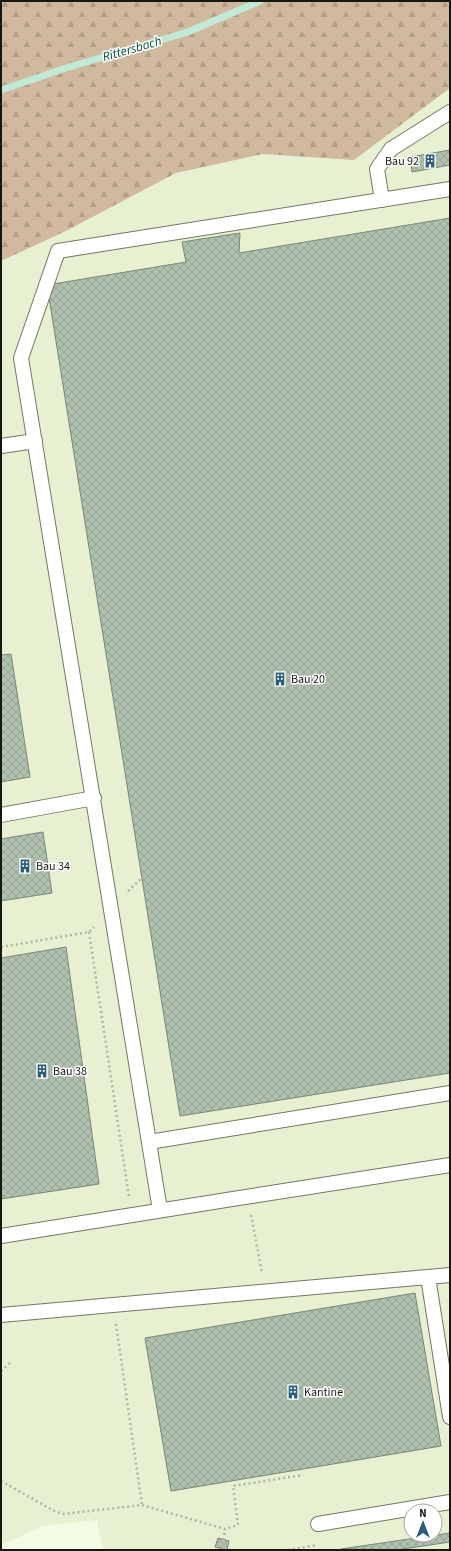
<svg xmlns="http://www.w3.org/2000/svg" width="451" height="1551" font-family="'Source Sans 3',sans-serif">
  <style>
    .built { fill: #e8f0d2; fill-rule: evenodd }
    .forest { fill: url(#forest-firs) }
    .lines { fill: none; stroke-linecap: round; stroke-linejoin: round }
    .stream { stroke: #c1e9d8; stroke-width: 7 }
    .building { fill: url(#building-cross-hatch); stroke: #788777 }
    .lane-casing { stroke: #727864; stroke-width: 16 }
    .path { stroke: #b0b5a3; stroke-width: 2.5; stroke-dasharray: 2 3; stroke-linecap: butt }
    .lane { stroke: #fff; stroke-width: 14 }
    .labels { text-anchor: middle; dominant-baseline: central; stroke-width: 3; stroke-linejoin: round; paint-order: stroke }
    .poi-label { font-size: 12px; fill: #171911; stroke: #fff; text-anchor: start }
    .water-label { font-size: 13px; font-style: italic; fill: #04523d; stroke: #fff }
  </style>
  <defs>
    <pattern id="forest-firs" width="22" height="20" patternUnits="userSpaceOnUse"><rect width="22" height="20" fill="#d0b99c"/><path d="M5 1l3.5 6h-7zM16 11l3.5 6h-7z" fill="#b29e85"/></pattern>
    <pattern id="building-cross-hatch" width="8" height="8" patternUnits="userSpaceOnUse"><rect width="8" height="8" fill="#afc0ae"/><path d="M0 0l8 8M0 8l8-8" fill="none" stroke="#96a495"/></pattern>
  </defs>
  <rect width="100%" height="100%" fill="#f4fbe4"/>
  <!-- built -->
  <path class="built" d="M 450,88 L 450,1550 L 103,1550 L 97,1520 L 43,1526 L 1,1545 L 1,261 L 64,232 L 176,173 L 263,154 L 354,159 ZM 411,1511 L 435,1511 L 435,1535 L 411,1535 Z"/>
  <!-- forest -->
  <path class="forest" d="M 1,1 L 450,1 L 450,88 L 354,160 L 263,154 L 176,173 L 64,232 L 1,261 Z"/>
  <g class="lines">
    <!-- stream -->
    <path class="stream" d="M 1,90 L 66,68 L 188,32 L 260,1"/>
  </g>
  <!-- building -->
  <path class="building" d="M 450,150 L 450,165 L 412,172 L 410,157 Z
    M 450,218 L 450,1073 L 180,1116 L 47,285 L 186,262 L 182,242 L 240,233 L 239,253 Z
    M 11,654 L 30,777 L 1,782 L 1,655 Z
    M 43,832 L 52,893 L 1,901 L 1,839 Z
    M 66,947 L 99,1184 L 1,1199 L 1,958 Z
    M 415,1293 L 441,1446 L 171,1491 L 145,1338 Z
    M 450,1533 L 450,1542 L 397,1550 L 341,1549 Z
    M 218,1538 L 229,1541 L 227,1550 L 215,1547 Z"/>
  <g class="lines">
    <!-- lane casing -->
    <g class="lane-casing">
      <path id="lane" d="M 382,200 L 377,169 L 391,149 L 450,112
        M 1,446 L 35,441
        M 1,815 L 94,798
        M 149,1142 L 450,1093
        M 160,1210 L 21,358 L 58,251 L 450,189
        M 1,1236 C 151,1211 300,1189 450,1165
        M 428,1277 L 450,1417
        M 1,1315 L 450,1275
        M 318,1524 L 450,1502"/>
    </g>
    <!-- path -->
    <path class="path" d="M 128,891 L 162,859
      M 89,932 L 129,1197
      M 1,947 L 89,932 L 94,927
      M 251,1215 L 262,1273
      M 116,1324 L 142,1505
      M 1,1371 L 11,1362
      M 1,1481 L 56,1512 L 63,1514 L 142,1505 L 225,1529 L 238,1525 L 233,1486 L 303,1475
      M 223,1550 L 225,1529
      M 288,1550 L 317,1545"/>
    <!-- lane -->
    <use href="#lane" class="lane"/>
  </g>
  <!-- icons -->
  <defs>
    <g id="building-bare" transform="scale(1.08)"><path d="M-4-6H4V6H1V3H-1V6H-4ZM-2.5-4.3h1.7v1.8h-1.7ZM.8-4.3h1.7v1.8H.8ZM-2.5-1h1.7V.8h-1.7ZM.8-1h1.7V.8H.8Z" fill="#2c5c7b" stroke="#fff" stroke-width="2.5" paint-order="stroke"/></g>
  </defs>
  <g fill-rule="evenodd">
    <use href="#building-bare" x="430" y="161"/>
    <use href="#building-bare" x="280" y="679"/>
    <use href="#building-bare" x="25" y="866"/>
    <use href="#building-bare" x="42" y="1071"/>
    <use href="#building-bare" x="293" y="1392"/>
  </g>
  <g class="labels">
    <!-- poi labels -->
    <g class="poi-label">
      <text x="419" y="161" text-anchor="end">Bau 92</text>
      <text x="291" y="679">Bau 20</text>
      <text x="36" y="866">Bau 34</text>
      <text x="53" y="1071">Bau 38</text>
      <text x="304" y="1392">Kantine</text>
    </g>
    <!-- water labels -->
    <g class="water-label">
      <text transform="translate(132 49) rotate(-16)">Rittersbach</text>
    </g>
  </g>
  <!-- border -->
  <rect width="451" height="1551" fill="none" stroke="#171911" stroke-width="4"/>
  <!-- north arrow -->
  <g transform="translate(423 1523)"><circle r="19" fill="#ffffff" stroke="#a2a3a0"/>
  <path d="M0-3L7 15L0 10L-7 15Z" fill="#2c5c7b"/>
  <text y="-6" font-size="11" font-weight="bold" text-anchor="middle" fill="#171911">N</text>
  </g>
</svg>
